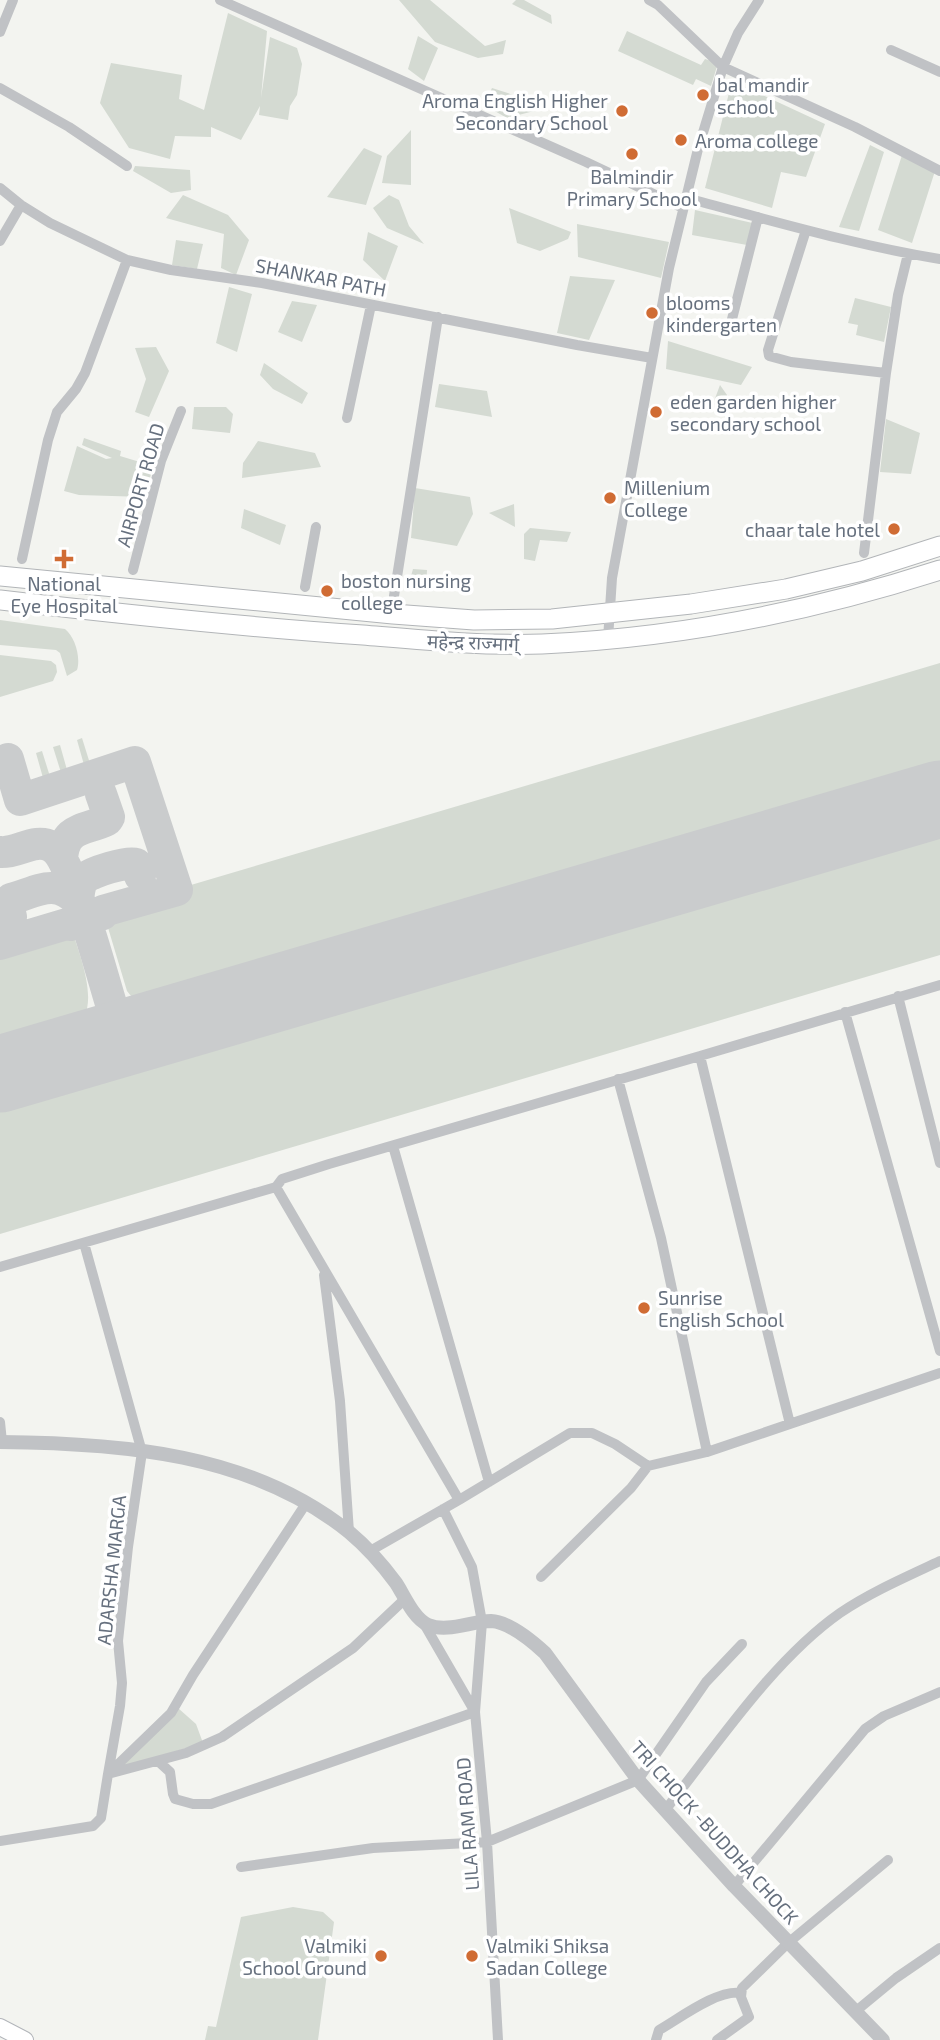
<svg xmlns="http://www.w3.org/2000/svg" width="940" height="2040" font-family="'Exo 2','Noto Sans Devanagari',sans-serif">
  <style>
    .green { fill: #d4dad2 }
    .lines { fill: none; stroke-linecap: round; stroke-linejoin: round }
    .taxiway { stroke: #cacccd; stroke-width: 32 }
    .runway { stroke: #cacccd; stroke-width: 77 }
    .secondary-casing { stroke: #b2b5ba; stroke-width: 18 }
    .trunk-casing { stroke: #b2b5b8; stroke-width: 21 }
    .minor { stroke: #c0c2c5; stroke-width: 10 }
    .tertiary { stroke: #c0c2c5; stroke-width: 14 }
    .secondary { stroke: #fff; stroke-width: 16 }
    .trunk { stroke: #fff; stroke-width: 19 }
    .poi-dot { fill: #d06c34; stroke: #fff; stroke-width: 2.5 }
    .labels { text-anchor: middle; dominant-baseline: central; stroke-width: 7; stroke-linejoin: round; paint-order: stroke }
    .poi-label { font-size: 19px; fill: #66707e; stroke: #fff; text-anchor: start }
    .street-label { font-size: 19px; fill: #66707e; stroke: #fff }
  </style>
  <rect width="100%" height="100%" fill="#f3f4f0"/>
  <!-- green -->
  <path class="green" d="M 399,0 L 430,0 L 485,46 L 506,40 L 503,54 L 478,58 L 435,42 Z
    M 516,0 L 524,0 L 551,15 L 552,24 L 512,4 Z
    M 228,13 L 267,31 L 261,98 L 270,37 L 297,48 L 302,64 L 297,95 L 290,106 L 288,120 L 259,115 L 260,106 L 241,140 L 211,127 L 211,137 L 175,136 L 170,159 L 129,148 L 100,103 L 111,63 L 182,75 L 179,99 L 204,110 Z
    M 627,31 L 701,65 L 705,59 L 718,63 L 711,86 L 696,79 L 693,85 L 618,51 Z
    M 418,36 L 438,48 L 424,81 L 408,69 Z
    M 732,81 L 825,124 L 806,177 L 781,172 L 772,208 L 705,188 Z
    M 492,88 L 535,102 L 534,111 L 507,118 L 484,105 Z
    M 411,130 L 411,185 L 382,183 L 387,156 Z
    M 870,145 L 884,152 L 859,231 L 839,227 Z
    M 364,148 L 382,156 L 366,205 L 327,197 Z
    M 903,152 L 935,171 L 912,243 L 878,230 Z
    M 135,166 L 190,170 L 191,190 L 171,193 L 133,171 Z
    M 183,195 L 228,215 L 249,240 L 236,275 L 221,268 L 224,234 L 166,218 Z
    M 389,195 L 399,200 L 409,226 L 424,244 L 387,228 L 373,208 Z
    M 509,208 L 571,232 L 568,239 L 540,251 L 517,243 Z
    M 695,210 L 757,224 L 747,245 L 692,235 Z
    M 577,224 L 669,242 L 661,278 L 578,257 Z
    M 368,232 L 398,246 L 385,281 L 363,260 Z
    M 176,240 L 203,244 L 197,269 L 172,265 Z
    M 570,276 L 615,280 L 589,340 L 557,333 Z
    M 229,287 L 252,294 L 237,352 L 216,343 Z
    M 855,298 L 891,307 L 884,342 L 856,335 L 858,325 L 848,323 Z
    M 292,301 L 317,305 L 302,342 L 278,332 Z
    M 668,341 L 752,367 L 741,385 L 666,369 Z
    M 156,347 L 169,371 L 149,417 L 135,412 L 146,379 L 135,348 Z
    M 264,363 L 308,393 L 302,404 L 273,389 L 260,375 Z
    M 439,384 L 487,391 L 492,417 L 435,407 Z
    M 720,385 L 727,395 L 728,407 L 713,404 Z
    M 194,407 L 226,407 L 233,414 L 230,433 L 192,429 Z
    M 886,419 L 920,433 L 911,474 L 880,472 Z
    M 84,438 L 121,451 L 120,456 L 153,466 L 145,497 L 79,495 L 64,491 L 77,446 L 106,459 L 112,458 L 82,445 Z
    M 258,441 L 315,453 L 321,467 L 242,478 L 243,463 Z
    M 415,488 L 470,497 L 473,514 L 457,546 L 411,538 Z
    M 514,504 L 515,527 L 489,513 Z
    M 244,509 L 286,525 L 280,545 L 241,528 Z
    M 530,528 L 571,532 L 567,542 L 540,540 L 535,561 L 524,559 L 524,534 Z
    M 413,569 L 427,570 L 426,590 L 407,590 Z
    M 0,620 L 65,629 C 75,637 81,657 77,670 L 67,676 L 60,653 L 56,650 L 0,645 Z
    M 0,655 L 51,661 L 56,665 L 57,672 L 53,681 L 0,697 Z
    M 940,663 L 940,777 L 162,1006 C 148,1008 135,1002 127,991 L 103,911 Z
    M 82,738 L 92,770 L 86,772 L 77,740 Z
    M 60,745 L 69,777 L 63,779 L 53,747 Z
    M 42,751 L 52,783 L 45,785 L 36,753 Z
    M 20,758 L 30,790 L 22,792 L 12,760 Z
    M 940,831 L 940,955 L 0,1234 L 0,1108 Z
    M 70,923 C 78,954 107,1013 69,1033 C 49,1043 22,1047 0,1054 L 0,944 Z
    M 178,1708 L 196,1724 L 203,1743 L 121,1768 Z
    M 293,1907 L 323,1912 L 334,1922 L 318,2040 L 205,2040 L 208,2026 L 216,2027 L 241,1917 Z"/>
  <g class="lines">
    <!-- taxiway -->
    <path class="taxiway" d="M 0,762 L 8,759 L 20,800 L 135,762 L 177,890 L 103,911 L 103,914 L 70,925 L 70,923 L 0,944
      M 0,852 C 17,854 35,837 52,847 C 72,859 103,979 112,1007 C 122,1025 135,1030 155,1029
      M 62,858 C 65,826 84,831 107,820 L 109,817 L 101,794
      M 11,917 L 8,905 L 11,899 C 39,891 54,878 78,901 C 79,893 79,884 85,878 C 92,872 127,861 136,864 L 140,876
      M 82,1050 C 102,1042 114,1030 112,1007"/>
    <!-- runway -->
    <path class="runway" d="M 0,1074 L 940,799"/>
    <!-- secondary casing -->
    <g class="secondary-casing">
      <path id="secondary" d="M 0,2027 L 25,2040"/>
    </g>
    <!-- trunk casing -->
    <g class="trunk-casing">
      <path id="trunk" d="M 0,576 L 393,614 L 474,620 L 552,619 L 691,604 L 786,589 L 862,571 L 940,546
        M 0,600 C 120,614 242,627 363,635 C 422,640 482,646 542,644 C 679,638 810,612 940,570"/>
    </g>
    <!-- minor -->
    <path class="minor" d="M 220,0 L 586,162 L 683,208
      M 649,0 L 658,5 L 723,67 L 855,127 L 940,171
      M 0,32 L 13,0
      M 891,50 L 940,72
      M 0,88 L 69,127 L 127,166
      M 0,188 L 21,205 L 50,223 L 127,260 L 171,270 L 262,283 L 577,345 L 652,358
      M 686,198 C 770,220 854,245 940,259
      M 806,230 L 768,350 L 769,356 L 791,362 L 886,373
      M 0,241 L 21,205
      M 730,327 L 758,217
      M 347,418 L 371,305
      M 864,553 L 886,373 L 898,295 L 908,254
      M 22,559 L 48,440 L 57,412 L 76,389 L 85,373 L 127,260
      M 133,570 L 161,461 L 181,411
      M 305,587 L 316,527
      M 394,596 L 438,317
      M 608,639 L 612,578 L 669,268 L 698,149 L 723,67 L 738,33 L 759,0
      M 898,996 L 940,1163
      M 845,1012 L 940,1351
      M 618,1079 L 661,1238 L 707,1452
      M 393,1146 L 489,1482
      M 276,1187 L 459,1500
      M 84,1243 L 142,1452 L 128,1547 L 118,1641 L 122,1683 L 120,1706 L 108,1774
      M 0,1267 L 276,1187 L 282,1179 L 329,1164 L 700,1056
      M 324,1275 L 340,1401 L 349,1532
      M 0,1422 L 2,1442
      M 790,1424 L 700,1056 L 940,985
      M 370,1551 L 459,1500 L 570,1433 L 592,1433 L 615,1444 L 648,1466 L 707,1452 L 940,1373
      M 541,1577 L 631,1488 L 648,1466
      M 423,1622 L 475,1712 L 487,1842 L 498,2040
      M 158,1761 L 170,1772 L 173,1794 L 175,1799 L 193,1804 L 211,1804 L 475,1712 L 482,1622 L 472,1567 L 443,1509
      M 110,1772 L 171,1713 L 193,1675 L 305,1505
      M 666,1809 C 717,1745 773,1660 840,1613 C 871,1592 906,1577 940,1561
      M 0,1841 L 93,1826 L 101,1818 L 108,1774 L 186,1753 L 222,1737 L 353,1648 L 406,1598
      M 241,1867 L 373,1848 L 487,1842 L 638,1780 L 706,1682 L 742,1644
      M 734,1886 L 865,1729 L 884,1716 L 940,1692
      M 856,2011 L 896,1978 L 940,1948
      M 656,2040 L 659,2030 C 680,2018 718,1989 741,1993
      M 717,2040 L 749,2017 L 741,1997 L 742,1988 L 788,1943 L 888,1860"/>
    <!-- tertiary -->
    <path class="tertiary" d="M 0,1442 C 121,1443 251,1453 349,1532 C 367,1547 382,1564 396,1583 C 404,1595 413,1618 428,1625 C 448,1633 471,1621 491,1621 C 509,1622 533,1642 545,1653 L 638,1780 L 734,1886 L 883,2040"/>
    <!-- secondary -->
    <use href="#secondary" class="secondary"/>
    <!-- trunk -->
    <use href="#trunk" class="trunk"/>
  </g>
  <!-- markers -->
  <g class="poi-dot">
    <circle cx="703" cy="95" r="7"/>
    <circle cx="622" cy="111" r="7"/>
    <circle cx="681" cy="140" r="7"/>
    <circle cx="632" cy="154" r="7"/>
    <circle cx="652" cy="313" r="7"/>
    <circle cx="656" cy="412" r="7"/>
    <circle cx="610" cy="498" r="7"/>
    <circle cx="894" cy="529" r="7"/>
    <path d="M60.5 548.5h7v7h7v7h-7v7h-7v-7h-7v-7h7z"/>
    <circle cx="327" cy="591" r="7"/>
    <circle cx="644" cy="1308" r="7"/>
    <circle cx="381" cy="1956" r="7"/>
    <circle cx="472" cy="1956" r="7"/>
  </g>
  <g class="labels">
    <!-- poi labels -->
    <g class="poi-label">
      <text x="717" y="84">bal mandir<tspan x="717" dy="22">school</tspan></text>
      <text x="608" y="100" text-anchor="end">Aroma English Higher<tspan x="608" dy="22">Secondary School</tspan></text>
      <text x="695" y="140">Aroma college</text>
      <text x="632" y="176" text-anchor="middle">Balmindir<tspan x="632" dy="22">Primary School</tspan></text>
      <text x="666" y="302">blooms<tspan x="666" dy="22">kindergarten</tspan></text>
      <text x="670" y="401">eden garden higher<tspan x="670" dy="22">secondary school</tspan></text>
      <text x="624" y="487">Millenium<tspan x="624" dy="22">College</tspan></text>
      <text x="880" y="529" text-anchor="end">chaar tale hotel</text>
      <text x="341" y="580">boston nursing<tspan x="341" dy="22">college</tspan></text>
      <text x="64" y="583" text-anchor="middle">National<tspan x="64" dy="22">Eye Hospital</tspan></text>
      <text x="658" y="1297">Sunrise<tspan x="658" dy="22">English School</tspan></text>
      <text x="367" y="1945" text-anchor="end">Valmiki<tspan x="367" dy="22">School Ground</tspan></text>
      <text x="486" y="1945">Valmiki Shiksa<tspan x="486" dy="22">Sadan College</tspan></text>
    </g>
    <!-- street labels -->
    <g class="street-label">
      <text transform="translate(321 277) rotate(11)">SHANKAR PATH</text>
      <text transform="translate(140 485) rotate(-74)">AIRPORT ROAD</text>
      <text transform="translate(473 642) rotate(2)">महेन्द्र राज्मार्ग्</text>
      <text transform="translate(111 1570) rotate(-84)">ADARSHA MARGA</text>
      <text transform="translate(467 1824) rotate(-94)">LILA RAM ROAD</text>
      <text transform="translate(715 1832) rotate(48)">TRI CHOCK -BUDDHA CHOCK</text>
    </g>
  </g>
</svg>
